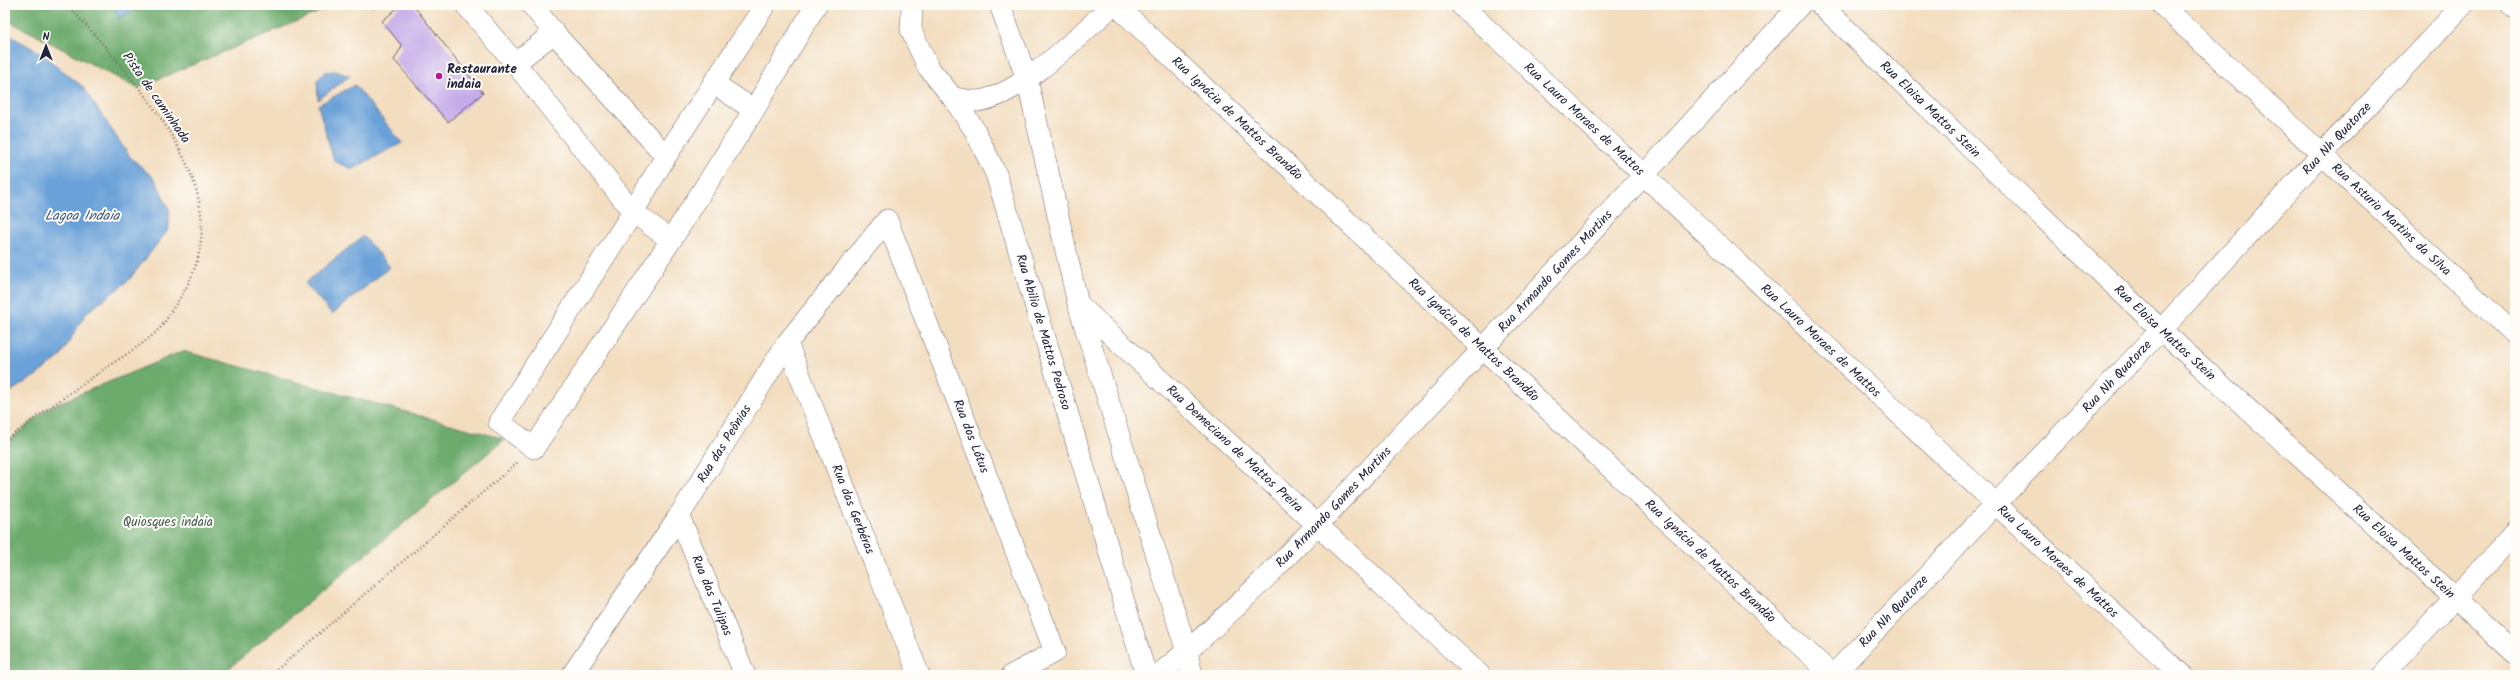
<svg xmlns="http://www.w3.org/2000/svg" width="2520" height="680" font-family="Kalam,sans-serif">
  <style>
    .forest { fill: #6dab6d; stroke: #486654 }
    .water { fill: #6ba1d8; stroke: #46628a }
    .building { fill: #c5abe9 }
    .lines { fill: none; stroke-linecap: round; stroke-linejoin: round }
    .minor-casing { stroke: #6b6369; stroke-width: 22 }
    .path { stroke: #6b6369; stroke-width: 2.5; stroke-dasharray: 1 3; stroke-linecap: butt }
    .minor { stroke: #fff; stroke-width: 21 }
    .poi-dot { fill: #b5179e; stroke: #fdfcf7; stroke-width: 1.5 }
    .labels { text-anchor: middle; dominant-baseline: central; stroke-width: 4; stroke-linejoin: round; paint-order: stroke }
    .poi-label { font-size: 13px; font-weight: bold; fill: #22223b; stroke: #fdfcf7; text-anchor: start }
    .street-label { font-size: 13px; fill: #22223b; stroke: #fdfcf7 }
    .park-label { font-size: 13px; fill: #455b52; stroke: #fdfcf7 }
    .water-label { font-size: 14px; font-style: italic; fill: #435b82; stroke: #fdfcf7 }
  </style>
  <rect width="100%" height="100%" fill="#fdfcf7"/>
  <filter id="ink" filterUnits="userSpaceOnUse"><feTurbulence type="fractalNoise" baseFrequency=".025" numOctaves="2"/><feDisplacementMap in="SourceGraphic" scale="8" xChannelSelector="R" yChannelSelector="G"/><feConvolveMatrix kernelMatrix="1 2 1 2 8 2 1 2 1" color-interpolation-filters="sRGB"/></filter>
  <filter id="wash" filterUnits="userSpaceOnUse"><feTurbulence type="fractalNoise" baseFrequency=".012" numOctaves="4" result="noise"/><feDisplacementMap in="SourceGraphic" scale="16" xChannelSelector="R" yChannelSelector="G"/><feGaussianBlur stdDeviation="0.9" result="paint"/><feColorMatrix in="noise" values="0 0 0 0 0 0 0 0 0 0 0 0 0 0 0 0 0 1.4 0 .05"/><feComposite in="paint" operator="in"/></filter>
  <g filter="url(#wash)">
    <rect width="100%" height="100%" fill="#f3ddbf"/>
    <!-- forest -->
    <path class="forest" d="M 5,5 L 336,5 L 137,88 L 5,19 Z
      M 183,351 L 505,439 L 221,675 L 5,675 L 5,444 L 51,406 Z"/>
    <!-- water -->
    <path class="water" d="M 114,5 L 143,5 L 119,18 Z
      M 5,33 L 41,53 L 83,87 L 130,157 L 155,179 L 169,209 L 169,229 L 128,281 L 86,313 L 60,357 L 37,375 L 5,395 Z
      M 335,71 L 350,76 L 318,100 L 317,80 L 325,72 Z
      M 355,85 L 402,143 L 352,169 L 334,161 L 318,105 Z
      M 363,236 L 390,267 L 332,314 L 305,283 Z"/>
    <g id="blocks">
      <!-- building -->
      <path class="building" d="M 401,5 L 413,5 L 483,93 L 448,122 L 394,60 L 402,46 L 382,21 Z"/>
    </g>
  </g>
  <g filter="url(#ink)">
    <use href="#blocks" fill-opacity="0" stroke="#6b6369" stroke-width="1"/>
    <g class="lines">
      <!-- minor casing -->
      <g class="minor-casing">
        <g id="minor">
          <path d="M 466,5 L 515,63 L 633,212 L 499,422 L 534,448 L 671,240"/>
          <path d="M 532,5 L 554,33 L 666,156"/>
          <path d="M 765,5 L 666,156 L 633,212 L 671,240 L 754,110 L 816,5"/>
          <path id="s1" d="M 912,5 L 911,30 L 928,67 L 953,98 L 974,129 L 996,174 L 1146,675"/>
          <path d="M 1000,5 L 1027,79 L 1078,304 L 1187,652 L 1192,675"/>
          <path id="s2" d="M 1116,5 L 1832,675"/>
          <path id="s3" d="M 1461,5 C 1702,227 1939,455 2182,675"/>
          <path id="s4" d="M 1821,5 L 2161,330 L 2515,653"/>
          <path id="s5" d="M 2162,5 L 2515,335"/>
          <path d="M 2511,5 L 2515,9"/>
          <path d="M 515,63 L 554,33"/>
          <path d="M 713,83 L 754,110"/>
          <path d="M 953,98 C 961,99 970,101 977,101 C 1020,97 1081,33 1113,5"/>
          <path id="s6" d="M 1079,305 L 1480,675"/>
          <path id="s7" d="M 787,343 L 919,675"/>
          <path id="s8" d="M 679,516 L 745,675"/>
          <path id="s9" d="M 572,675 L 679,516 L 787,343 L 887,220 L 1055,652 L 1012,675"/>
          <path id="s10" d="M 1158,675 C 1249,602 1333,508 1413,423 C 1544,285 1672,145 1800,5"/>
          <path id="s11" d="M 1833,675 L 2161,330 L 2322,154 L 2463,5"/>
          <path d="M 2383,675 L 2515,533"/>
        </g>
      </g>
      <!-- path -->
      <path class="path" d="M 201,5 L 376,8 L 378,5
        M 5,441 C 37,416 70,393 103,370 C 121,357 142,346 157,331 C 165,324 170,312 176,304 C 229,228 191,157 142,92 C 118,61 94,33 67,5
        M 271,675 L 518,462"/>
      <!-- minor -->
      <use href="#minor" class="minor"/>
    </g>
  </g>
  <!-- markers -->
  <circle class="poi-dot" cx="439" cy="76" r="4"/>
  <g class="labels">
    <!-- poi labels -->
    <g class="poi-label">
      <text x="447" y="69">Restaurante<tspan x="447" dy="15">indaia</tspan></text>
    </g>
    <!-- street labels -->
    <g class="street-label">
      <text transform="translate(156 98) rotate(55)">Pista de caminhada</text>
      <text stroke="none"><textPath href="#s4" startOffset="151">Rua Eloisa Mattos Stein</textPath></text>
      <text stroke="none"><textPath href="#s2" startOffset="166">Rua Ignácia de Mattos Brandão</textPath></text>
      <text stroke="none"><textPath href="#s3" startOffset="168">Rua Lauro Moraes de Mattos</textPath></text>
      <text stroke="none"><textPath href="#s11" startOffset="736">Rua Nh Quatorze</textPath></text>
      <text stroke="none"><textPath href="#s5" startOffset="314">Rua Asturio Martins da Silva</textPath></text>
      <text stroke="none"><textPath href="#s10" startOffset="567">Rua Armando Gomes Martins</textPath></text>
      <text stroke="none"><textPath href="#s1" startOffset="358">Rua Abilio de Mattos Pedroso</textPath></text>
      <text stroke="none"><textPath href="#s4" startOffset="475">Rua Eloisa Mattos Stein</textPath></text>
      <text stroke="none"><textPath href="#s2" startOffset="490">Rua Ignácia de Mattos Brandão</textPath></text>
      <text stroke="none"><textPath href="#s3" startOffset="492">Rua Lauro Moraes de Mattos</textPath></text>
      <text stroke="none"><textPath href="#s11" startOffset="412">Rua Nh Quatorze</textPath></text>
      <text stroke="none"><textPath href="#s9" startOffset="786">Rua dos Lótus</textPath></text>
      <text stroke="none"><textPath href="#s9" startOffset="277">Rua das Peônias</textPath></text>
      <text stroke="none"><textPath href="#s6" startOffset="212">Rua Demeciano de Mattos Preira</textPath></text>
      <text stroke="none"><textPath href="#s10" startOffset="243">Rua Armando Gomes Martins</textPath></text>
      <text stroke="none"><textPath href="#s7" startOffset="179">Rua das Gerbéras</textPath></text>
      <text stroke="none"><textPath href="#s4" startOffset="799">Rua Eloisa Mattos Stein</textPath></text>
      <text stroke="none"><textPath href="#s2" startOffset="814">Rua Ignácia de Mattos Brandão</textPath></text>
      <text stroke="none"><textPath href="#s3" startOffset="816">Rua Lauro Moraes de Mattos</textPath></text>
      <text stroke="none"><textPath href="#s8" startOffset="86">Rua das Tulipas</textPath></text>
      <text stroke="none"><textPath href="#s11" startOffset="88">Rua Nh Quatorze</textPath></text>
    </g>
    <!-- park labels -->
    <g class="park-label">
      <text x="168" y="522">Quiosques indaia</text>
    </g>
    <!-- water labels -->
    <g class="water-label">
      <text x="82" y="216">Lagoa Indaia</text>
    </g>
  </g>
  <!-- margin -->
  <rect width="2520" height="680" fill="none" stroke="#fdfcf7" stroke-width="20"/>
  <!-- north arrow -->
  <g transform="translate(46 46)" stroke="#fdfcf7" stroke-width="3" paint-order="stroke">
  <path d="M0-3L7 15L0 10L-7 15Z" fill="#22223b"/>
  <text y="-6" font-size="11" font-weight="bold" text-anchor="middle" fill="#22223b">N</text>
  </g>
</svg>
